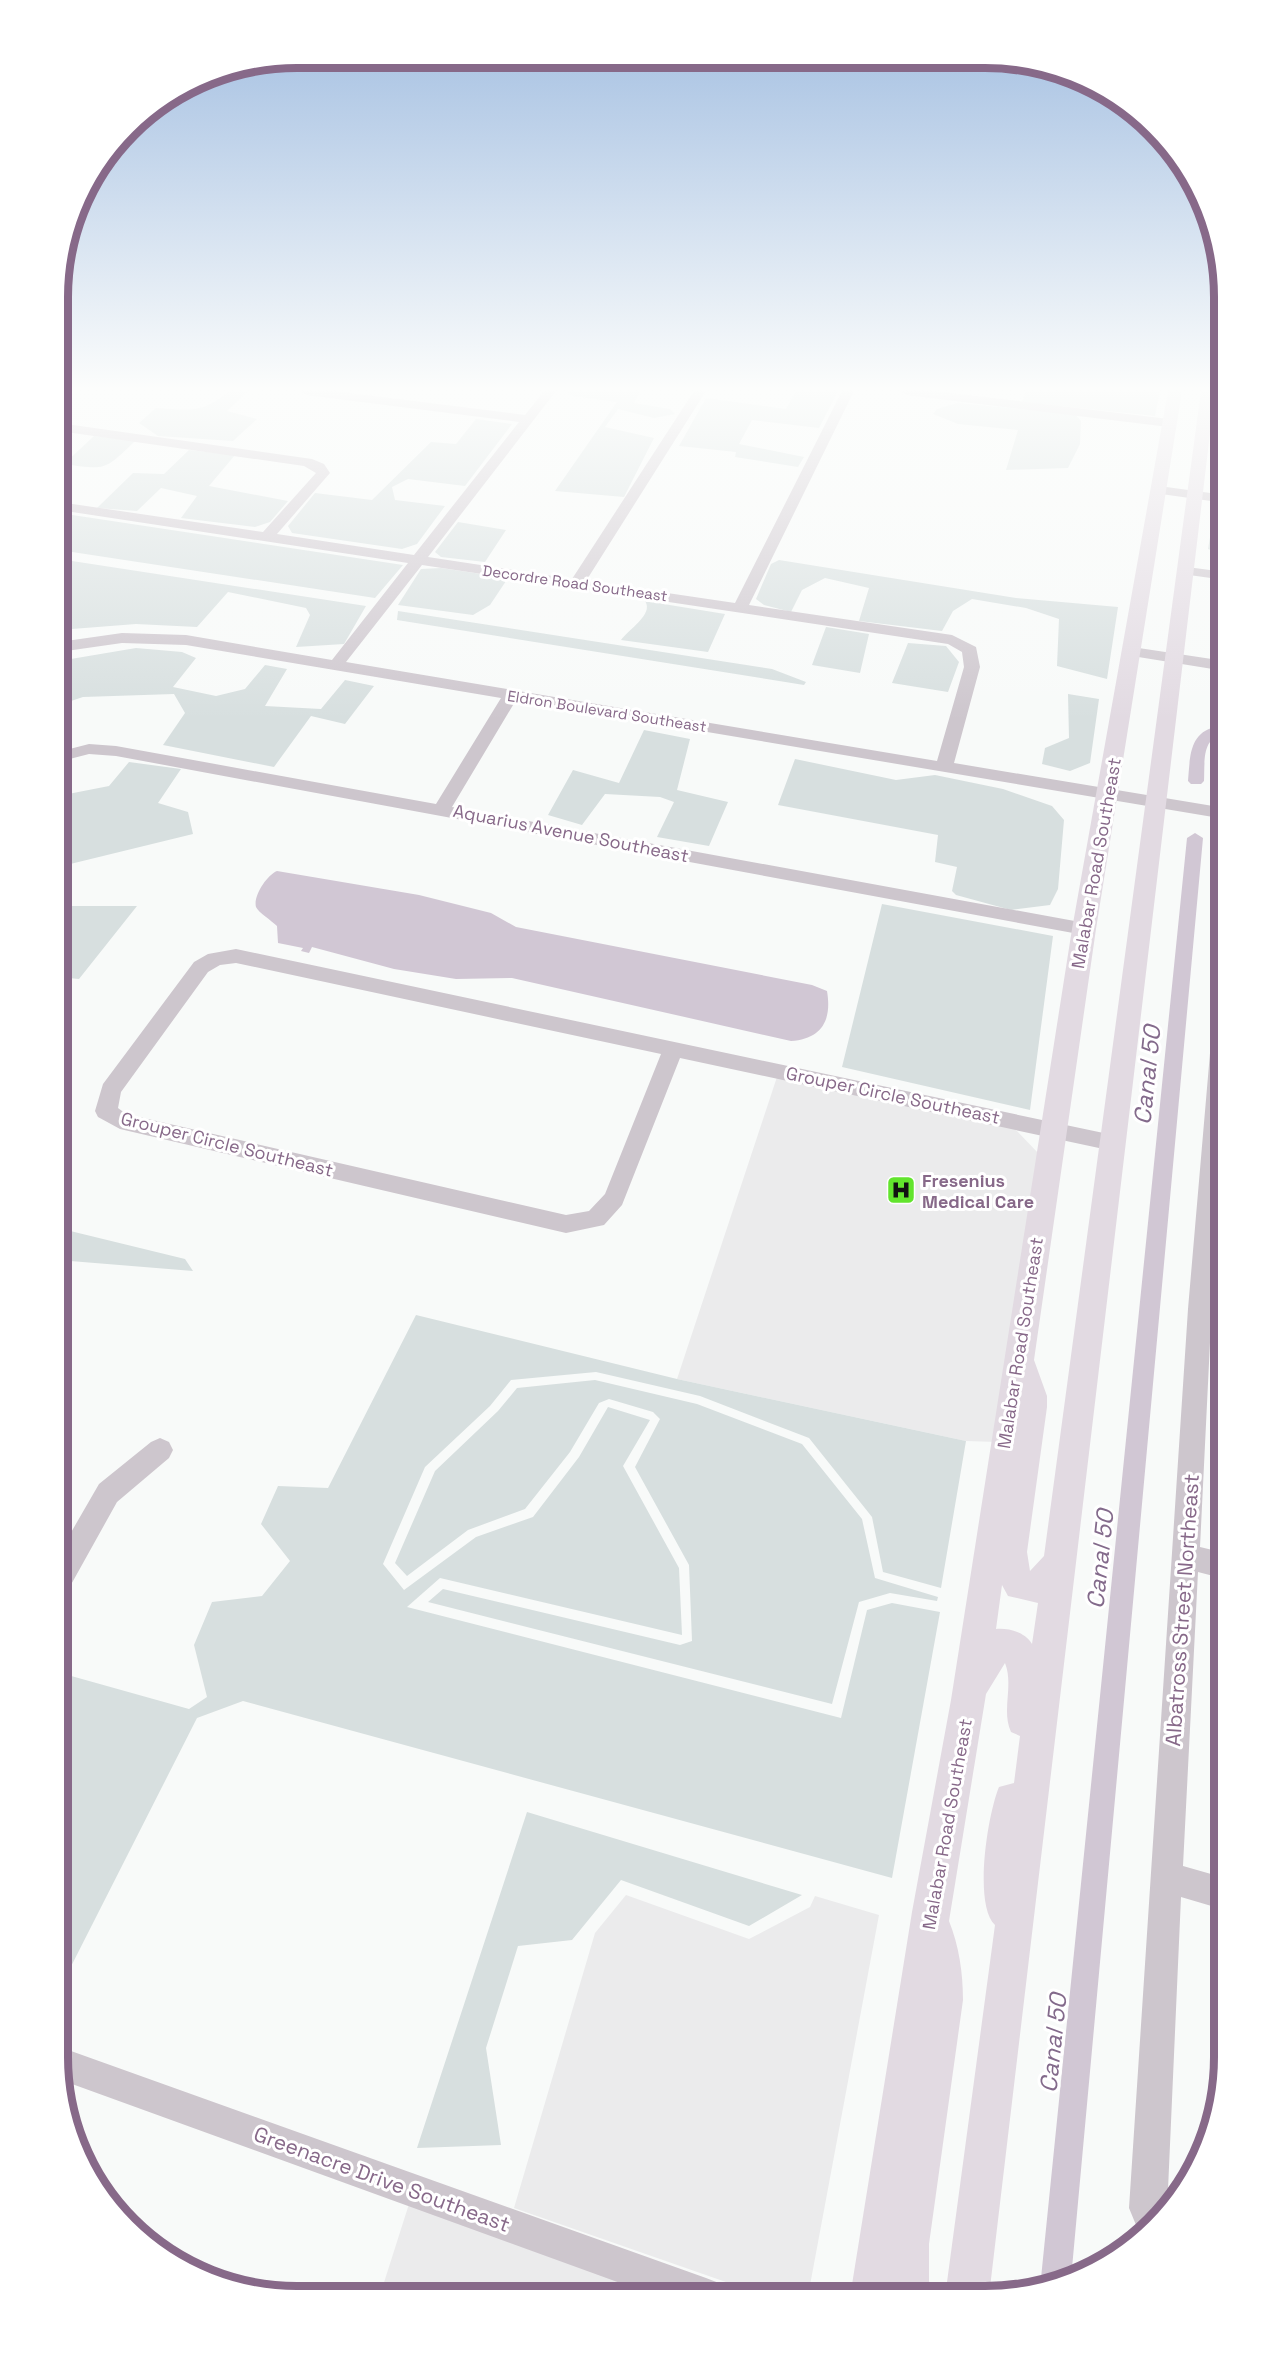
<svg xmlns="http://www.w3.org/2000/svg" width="1282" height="2354" font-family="'Space Grotesk',sans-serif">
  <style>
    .built { fill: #ebebec }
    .green { fill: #d7dfdf }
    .water { fill: #d1c7d4 }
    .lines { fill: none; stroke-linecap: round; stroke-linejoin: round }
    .canal { fill: #d1c7d4; fill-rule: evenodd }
    .minor { fill: #cdc6cd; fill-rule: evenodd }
    .major { fill: #e2dae2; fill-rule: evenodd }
    .labels { text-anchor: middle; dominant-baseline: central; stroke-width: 6; stroke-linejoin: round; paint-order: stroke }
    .far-street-label { font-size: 15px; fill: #876989; stroke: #fff }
    .street-label { font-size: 18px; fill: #876989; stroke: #fff }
    .poi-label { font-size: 18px; font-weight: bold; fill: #876989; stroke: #fff; text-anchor: start }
    .near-street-label { font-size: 21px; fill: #876989; stroke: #fff }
    .near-water-label { font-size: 24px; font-style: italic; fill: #836a8b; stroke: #fff }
    .rim { fill: none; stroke: #876989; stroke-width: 8 }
  </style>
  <rect width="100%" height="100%" fill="#f8faf9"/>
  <!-- built -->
  <path class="built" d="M 777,1077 L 1014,1128 L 1040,1155 L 997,1442 L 966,1441 L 677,1379 Z
    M 626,1895 L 749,1939 L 810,1907 L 815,1896 L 879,1915 L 808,2296 L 766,2296 L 514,2208 L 595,1933 Z
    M 409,2204 L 658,2296 L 380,2295 Z"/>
  <!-- green -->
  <path class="green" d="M 229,391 L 248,391 L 227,411 L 257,419 L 233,441 L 158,436 L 139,423 L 156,408 C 189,410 203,414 229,391 Z
    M 565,391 L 641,391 L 634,403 L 670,409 L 675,414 L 654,418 L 618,409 L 605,427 L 654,438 L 624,497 L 555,491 L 617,402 L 573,396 Z
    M 796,391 L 838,391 L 819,428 L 752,420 L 739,444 L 804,457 L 798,467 L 735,457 L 736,452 L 679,446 L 706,398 L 786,409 Z
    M 1026,391 L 1160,391 L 1155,416 L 1022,402 Z
    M 957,403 L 1075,414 L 1081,421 L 1080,444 L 1068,468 L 1006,470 L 1018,430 L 958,424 L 933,414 L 937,409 Z
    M 476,419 L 512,424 L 465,486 L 408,479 L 392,487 L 395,500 L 445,506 L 417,544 L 402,549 L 292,533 L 288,526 L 315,493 L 372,500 L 431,442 L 456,444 Z
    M 94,436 L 135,441 C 104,471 106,470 64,464 Z
    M 189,450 L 235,455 L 209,486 L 288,501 L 270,522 L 255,527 L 181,518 L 197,496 L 161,488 L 137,511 L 97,508 L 133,473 L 164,474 Z
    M 1221,507 L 1225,507 L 1223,555 L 1208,549 L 1214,514 Z
    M 59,513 L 403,565 L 375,598 L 59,550 Z
    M 458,522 L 506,530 L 485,562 L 441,557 L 435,552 Z
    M 59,559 L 366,606 L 344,644 L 296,647 L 310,615 L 306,608 L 228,592 L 197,627 L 136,624 L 59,630 Z
    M 779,560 L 1016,598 L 1118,607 L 1107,679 L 1057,666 L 1059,619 L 1026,608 L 972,599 L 953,611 L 942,631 L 859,621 L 869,588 L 825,578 L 802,590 L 791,612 L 764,605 L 756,599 L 771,564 Z
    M 441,568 L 508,578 L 490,605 L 473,615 L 398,605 L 421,569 Z
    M 645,601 L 725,614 L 708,652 L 621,640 C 629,629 654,614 645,601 Z
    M 398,611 L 772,669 L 806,682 L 804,685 L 397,620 Z
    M 826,627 L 869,634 L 860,673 L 812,665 Z
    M 908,643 L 946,646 L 959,662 L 948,692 L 892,683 Z
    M 136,648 L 182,652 L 196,658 L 173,687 L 216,696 L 245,689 L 265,665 L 287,669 L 265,706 L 321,709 L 345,680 L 374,686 L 345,724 L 311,716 L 274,767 L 163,745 L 185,713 L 174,694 L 83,697 L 59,705 L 59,661 Z
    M 1068,694 L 1099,699 L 1090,763 L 1070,771 L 1042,764 L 1045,748 L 1069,738 Z
    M 644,730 L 690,739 L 677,790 L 728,802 L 709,846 L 657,837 L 674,802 L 660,797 L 605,794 L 582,825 L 548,815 L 573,770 L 619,783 Z
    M 795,759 L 896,780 L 935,775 L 1003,789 L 1052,806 L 1064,820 L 1058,889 L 1050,905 L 1011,910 L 956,895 L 952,891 L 957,867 L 935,862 L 938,835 L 778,805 Z
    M 129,762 L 181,769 L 158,803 L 188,812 L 193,834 L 58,867 L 58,796 L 109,786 Z
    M 882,904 L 1053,936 L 1030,1110 L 842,1067 Z
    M 58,906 L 137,906 L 79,979 L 58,977 Z
    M 58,1228 L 185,1259 L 193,1271 L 58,1260 Z
    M 416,1315 L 677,1379 L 966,1441 L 941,1588 L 883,1572 L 872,1517 L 809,1438 L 700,1396 L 596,1372 L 511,1380 L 490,1406 L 425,1467 L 383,1564 L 404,1590 L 476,1537 L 533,1517 L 579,1457 L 608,1407 L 650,1420 L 623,1466 L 679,1568 L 682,1635 L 440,1578 L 407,1607 L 841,1718 L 867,1610 L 892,1603 L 940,1612 L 892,1878 L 243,1701 L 197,1718 L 57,1994 L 57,1672 L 189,1709 L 207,1697 L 194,1645 L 212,1602 L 262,1596 L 290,1561 L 261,1524 L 278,1486 L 328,1488 Z
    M 595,1380 L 697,1404 L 802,1444 L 862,1519 L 875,1578 L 938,1597 L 937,1601 L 890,1593 L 859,1602 L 832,1704 L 428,1602 L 443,1589 L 680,1645 L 692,1641 L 689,1565 L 635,1467 L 660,1419 L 653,1412 L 609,1399 L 599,1403 L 570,1452 L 525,1509 L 468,1530 L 407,1576 L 395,1563 L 435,1471 L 498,1411 L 517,1388 Z
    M 527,1812 L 802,1895 L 749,1926 L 621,1880 L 572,1940 L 518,1946 L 486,2048 L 501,2145 L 417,2148 Z"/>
  <!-- water -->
  <path class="water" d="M 277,871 L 419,895 L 491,913 L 516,927 L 812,985 L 827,991 C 832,1020 822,1039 791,1041 L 512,978 L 456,979 L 394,969 L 312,947 L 309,953 L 301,951 L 303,948 L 278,943 L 277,926 C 272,921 258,912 256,907 C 253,896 267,875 277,871 Z"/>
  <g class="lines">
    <!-- canal -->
    <path class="canal" d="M 1215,727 L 1225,727 L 1225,735 C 1201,736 1205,763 1204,781 L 1201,784 L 1191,784 L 1188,781 C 1190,758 1189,733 1215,727 Z
      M 1195,833 L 1203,838 L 1071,2279 L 1063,2284 L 1040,2288 L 1187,838 Z"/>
    <!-- minor -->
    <path class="minor" d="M 300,391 L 334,391 L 525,415 L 544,391 L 556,391 L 428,557 L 572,579 L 694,391 L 706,391 L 586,581 L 735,603 L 842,391 L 854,391 L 749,605 L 952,635 L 976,647 L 980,667 L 954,763 L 1225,808 L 1225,819 L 516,700 L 452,807 L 1091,924 L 1094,929 L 1091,934 L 1084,935 L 116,756 L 89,754 L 58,762 L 58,752 L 89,744 L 116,746 L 436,804 L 501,698 L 186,645 L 122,643 L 59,652 L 59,642 L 122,633 L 186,635 L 332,660 L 408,563 L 59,510 L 59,502 L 263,532 L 316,473 L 304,466 L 59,431 L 59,423 L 312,459 L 324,464 L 330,473 L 277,534 L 414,555 L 519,422 L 306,395 ZM 422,565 L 948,644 L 962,652 L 964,667 L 937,761 L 346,662 Z
      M 900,391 L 935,391 L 1169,419 L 1175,423 L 1169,427 L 906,395 Z
      M 1204,424 L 1225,426 L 1225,434 L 1199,431 L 1198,428 Z
      M 1159,486 L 1225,495 L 1225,503 L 1154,493 L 1154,487 Z
      M 1187,567 L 1225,572 L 1225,580 L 1182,574 L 1180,571 Z
      M 1132,647 L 1225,661 L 1225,671 L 1126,655 L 1124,652 L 1126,649 Z
      M 236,949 L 1113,1135 L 1121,1137 L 1124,1143 L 1121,1149 L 1113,1151 L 680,1058 L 622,1205 L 604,1225 L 566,1233 L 120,1129 L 98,1117 L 95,1111 L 103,1084 L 194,962 L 208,954 ZM 236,963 L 661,1054 L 605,1194 L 589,1211 L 566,1215 L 126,1114 L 118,1108 L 121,1092 L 208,972 L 220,965 Z
      M 1225,988 L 1225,1136 L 1213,1302 L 1225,1305 L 1225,1325 L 1211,1322 L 1200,1547 L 1225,1553 L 1225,1579 L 1198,1572 L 1183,1866 L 1225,1878 L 1225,1910 L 1181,1897 L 1167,2212 L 1141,2237 L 1129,2208 L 1188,1309 L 1215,995 L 1218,990 Z
      M 160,1438 L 169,1442 L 173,1450 L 169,1458 L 117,1502 L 68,1590 L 58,1594 L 58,1555 L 99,1484 L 151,1442 Z
      M 57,2046 L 706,2278 L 719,2283 L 724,2296 L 656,2296 L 61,2080 Z"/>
    <!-- major -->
    <path class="major" d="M 1168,391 L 1182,391 L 1096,929 L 1034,1360 L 1047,1396 L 1047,1407 L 1027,1552 L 1030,1571 L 1044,1556 L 1201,391 L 1215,391 L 989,2296 L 945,2297 L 995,1925 C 973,1904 988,1813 999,1787 L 1014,1783 L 1020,1736 L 1011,1732 C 1001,1710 1014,1686 1005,1663 L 986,1694 L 949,1921 C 959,1946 963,1973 963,2000 L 929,2244 L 929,2281 L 934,2297 L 850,2297 L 912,1912 L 951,1700 L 1072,929 ZM 1002,1585 L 1008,1596 L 1038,1603 L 1032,1644 C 1025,1632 1009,1628 996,1629 Z"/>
  </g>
  <!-- sky -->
  <linearGradient id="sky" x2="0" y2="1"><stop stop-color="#9fbce0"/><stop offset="0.54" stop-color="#fcfdfc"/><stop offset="1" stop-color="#fcfdfc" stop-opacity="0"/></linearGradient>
  <rect width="1282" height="720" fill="url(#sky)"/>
  <!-- icons -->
  <defs>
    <g id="hospital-square" transform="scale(1.5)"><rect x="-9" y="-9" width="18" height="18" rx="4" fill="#62e42d" stroke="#fff"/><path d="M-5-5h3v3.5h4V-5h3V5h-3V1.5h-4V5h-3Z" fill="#111"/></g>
  </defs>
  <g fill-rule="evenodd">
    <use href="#hospital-square" x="901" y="1190"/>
  </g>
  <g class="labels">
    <!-- far-street labels -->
    <g class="far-street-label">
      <text transform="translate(575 583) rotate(8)">Decordre Road Southeast</text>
      <text transform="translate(607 711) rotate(9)">Eldron Boulevard Southeast</text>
    </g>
    <!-- street labels -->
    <g class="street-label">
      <text transform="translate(571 833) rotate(11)">Aquarius Avenue Southeast</text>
      <text transform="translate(1096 863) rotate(-80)">Malabar Road Southeast</text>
      <text transform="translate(893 1095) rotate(12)">Grouper Circle Southeast</text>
      <text transform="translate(227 1144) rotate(14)">Grouper Circle Southeast</text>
      <text transform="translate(1020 1343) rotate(-81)">Malabar Road Southeast</text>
      <text transform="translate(947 1824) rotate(-80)">Malabar Road Southeast</text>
    </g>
    <!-- poi labels -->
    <g class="poi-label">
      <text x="922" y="1180">Fresenius<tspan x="922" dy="21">Medical Care</tspan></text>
    </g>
    <!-- near-street labels -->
    <g class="near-street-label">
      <text transform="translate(1182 1610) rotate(-86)">Albatross Street Northeast</text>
      <text transform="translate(382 2179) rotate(20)">Greenacre Drive Southeast</text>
    </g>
    <!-- near-water labels -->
    <g class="near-water-label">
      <text transform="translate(1147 1075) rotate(-84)">Canal 50</text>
      <text transform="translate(1100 1559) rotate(-84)">Canal 50</text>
      <text transform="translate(1053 2043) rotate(-84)">Canal 50</text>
    </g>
  </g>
  <!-- crop -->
  <path d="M0 0H1282V2354H0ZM297 68H985A229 229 0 0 1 1214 297V2057A229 229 0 0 1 985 2286H297A229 229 0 0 1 68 2057V297A229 229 0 0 1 297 68Z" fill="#fff" fill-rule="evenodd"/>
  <path class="rim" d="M297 68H985A229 229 0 0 1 1214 297V2057A229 229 0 0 1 985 2286H297A229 229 0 0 1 68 2057V297A229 229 0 0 1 297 68Z"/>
</svg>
